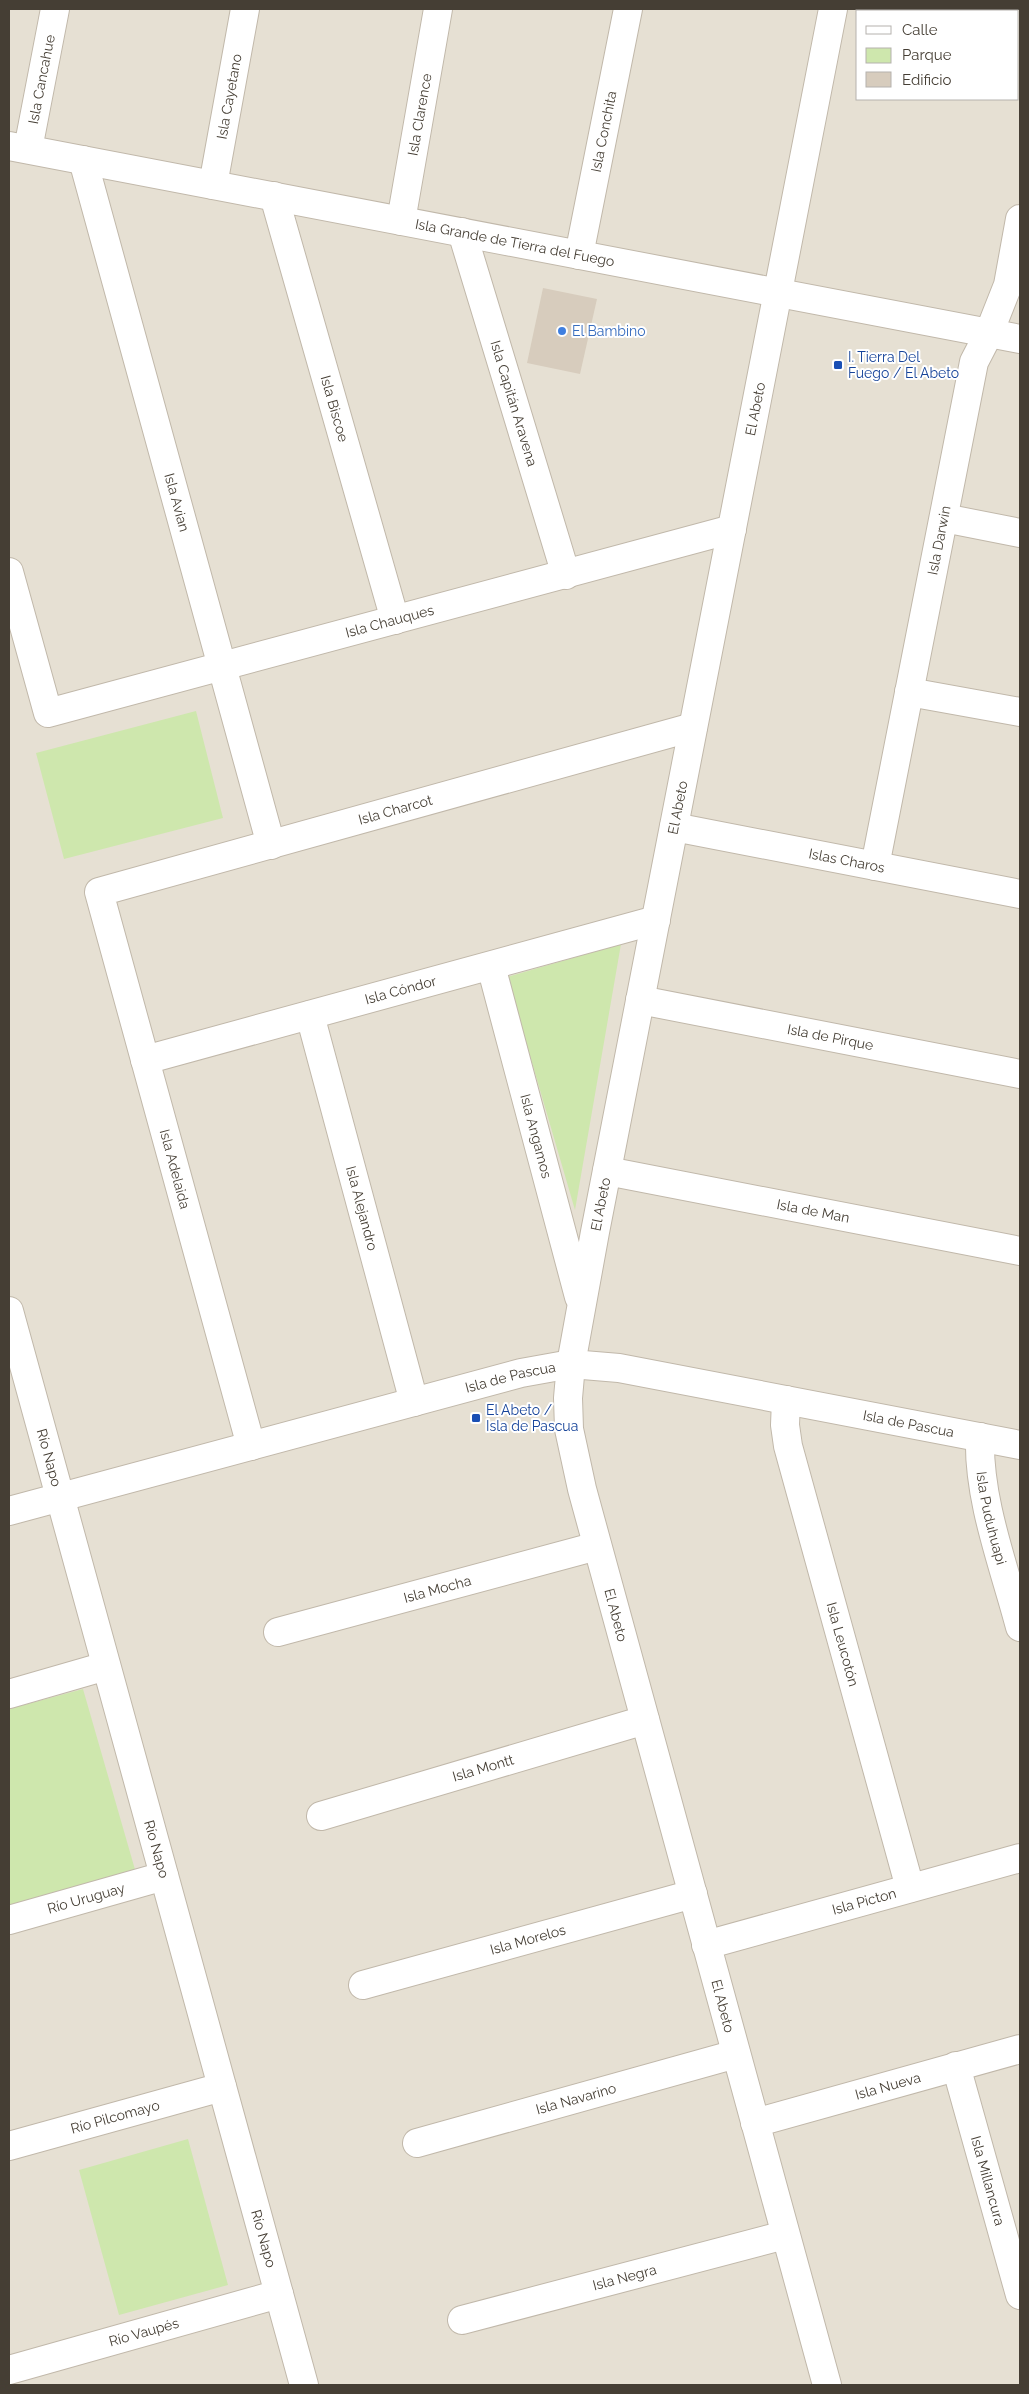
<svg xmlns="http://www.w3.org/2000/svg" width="1029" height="2394" font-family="Raleway,sans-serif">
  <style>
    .residential { fill: #e6e0d3; fill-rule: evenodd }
    .green { fill: #cee7ad }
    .building { fill: #d7ccbd }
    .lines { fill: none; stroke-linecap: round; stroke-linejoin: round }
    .minor-casing { stroke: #c1b8aa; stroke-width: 30 }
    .minor { stroke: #fff; stroke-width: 28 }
    .shop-dot { fill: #3f7fe0; stroke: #fff; stroke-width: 2 }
    .transit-dot { fill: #1a4fb4; stroke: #fff; stroke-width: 2 }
    .labels { text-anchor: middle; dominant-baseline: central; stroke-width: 4; stroke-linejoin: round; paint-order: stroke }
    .street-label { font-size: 14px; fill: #453e34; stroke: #fff }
    .shop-label { font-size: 14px; fill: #366cbe; stroke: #fff; text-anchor: start }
    .transit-label { font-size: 14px; fill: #164399; stroke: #fff; text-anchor: start }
  </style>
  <rect width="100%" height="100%" fill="#f2eee5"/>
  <!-- residential -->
  <path class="residential" d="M 9,9 L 1020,9 L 1020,2385 L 9,2385 ZM 858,11 L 1018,11 L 1018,99 L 858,99 Z"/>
  <!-- green -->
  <path class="green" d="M 196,711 L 223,818 L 64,859 L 36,753 Z
    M 621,944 L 575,1210 L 507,977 Z
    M 83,1689 L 136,1873 L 9,1907 L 9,1709 Z
    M 188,2139 L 228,2285 L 119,2315 L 79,2170 Z"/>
  <!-- building -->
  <path class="building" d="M 543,288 L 597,299 L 580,374 L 527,363 Z"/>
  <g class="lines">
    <!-- minor casing -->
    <g class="minor-casing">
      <g id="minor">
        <path id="s1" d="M 9,146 L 1020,339"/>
        <path id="s2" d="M 28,149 L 55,9"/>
        <path id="s3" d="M 83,160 L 271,845"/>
        <path id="s4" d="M 213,185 L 245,9"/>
        <path id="s5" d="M 274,196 L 395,620"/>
        <path id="s6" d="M 401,221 L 438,9"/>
        <path id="s7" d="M 462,232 L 566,575"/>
        <path id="s8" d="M 579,255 L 628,9"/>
        <path d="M 944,518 L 1020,533"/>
        <path id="s9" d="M 9,572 L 48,713 L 732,529"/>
        <path d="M 909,692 L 1020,712"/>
        <path id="s10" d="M 674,827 L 1020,894"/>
        <path id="s11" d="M 875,866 L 974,362 L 989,333 L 1008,285 L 1020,219"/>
        <path id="s12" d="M 491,966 L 579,1297"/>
        <path id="s13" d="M 640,1000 L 1020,1074"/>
        <path id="s14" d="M 310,1015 L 414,1402"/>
        <path id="s15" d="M 145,1060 L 656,920"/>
        <path id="s16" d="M 607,1171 L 1020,1251"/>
        <path id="s17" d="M 9,1311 L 304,2385"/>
        <path id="s18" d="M 786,1400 L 785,1425 L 788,1446 L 910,1888"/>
        <path id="s19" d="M 980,1437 C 978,1500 1004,1566 1020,1627"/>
        <path id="s20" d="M 251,1446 L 99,892 L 693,727"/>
        <path id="s21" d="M 9,1511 L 521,1373 L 571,1364 L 619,1368 L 1020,1445"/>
        <path id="s22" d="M 278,1632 L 597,1546"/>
        <path d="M 9,1694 L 106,1666"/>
        <path id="s23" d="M 321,1816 L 645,1720"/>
        <path id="s24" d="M 9,1920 L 164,1876"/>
        <path id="s25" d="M 706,1945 L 1020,1858"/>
        <path id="s26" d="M 363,1985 L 693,1894"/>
        <path id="s27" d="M 956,2066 L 1020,2295"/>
        <path id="s28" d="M 755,2123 L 1020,2049"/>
        <path id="s29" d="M 417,2143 L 736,2054"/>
        <path id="s30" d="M 9,2146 L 222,2087"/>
        <path id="s31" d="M 462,2320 L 785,2235"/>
        <path id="s32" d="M 9,2370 L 279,2294"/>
        <path id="s33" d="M 827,2385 L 582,1489 L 569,1429 L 568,1398 L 571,1364 L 595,1232 L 833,9"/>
      </g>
    </g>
    <!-- minor -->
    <use href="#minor" class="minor"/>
  </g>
  <!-- markers -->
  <circle class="shop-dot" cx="562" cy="331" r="5"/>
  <g class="transit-dot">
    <rect x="833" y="360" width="10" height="10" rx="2.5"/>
    <rect x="471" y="1413" width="10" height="10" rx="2.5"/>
  </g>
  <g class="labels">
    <!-- street labels -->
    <g class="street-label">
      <text stroke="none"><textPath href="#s2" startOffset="71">Isla Cancahue</textPath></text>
      <text stroke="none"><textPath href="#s4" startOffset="90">Isla Cayetano</textPath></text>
      <text stroke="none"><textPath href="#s6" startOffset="108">Isla Clarence</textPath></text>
      <text stroke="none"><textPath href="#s8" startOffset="126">Isla Conchita</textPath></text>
      <text stroke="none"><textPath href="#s1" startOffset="515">Isla Grande de Tierra del Fuego</textPath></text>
      <text stroke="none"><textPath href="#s7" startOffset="179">Isla Capitán Aravena</textPath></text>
      <text stroke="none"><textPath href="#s5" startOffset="221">Isla Biscoe</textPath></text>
      <text stroke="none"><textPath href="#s33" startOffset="2028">El Abeto</textPath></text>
      <text stroke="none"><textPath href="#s3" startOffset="355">Isla Avian</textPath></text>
      <text stroke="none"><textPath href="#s11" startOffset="332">Isla Darwin</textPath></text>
      <text stroke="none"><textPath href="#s9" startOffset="500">Isla Chauques</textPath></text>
      <text stroke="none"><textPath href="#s33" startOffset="1622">El Abeto</textPath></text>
      <text stroke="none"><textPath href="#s20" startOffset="882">Isla Charcot</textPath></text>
      <text stroke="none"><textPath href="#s10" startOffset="176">Islas Charos</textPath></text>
      <text stroke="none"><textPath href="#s15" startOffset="265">Isla Cóndor</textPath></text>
      <text stroke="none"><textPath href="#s13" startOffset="194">Isla de Pirque</textPath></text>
      <text stroke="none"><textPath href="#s12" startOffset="176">Isla Angamos</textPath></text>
      <text transform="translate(175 1169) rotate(75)">Isla Adelaida</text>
      <text stroke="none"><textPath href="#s33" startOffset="1218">El Abeto</textPath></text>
      <text stroke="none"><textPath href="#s14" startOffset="200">Isla Alejandro</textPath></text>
      <text stroke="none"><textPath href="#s16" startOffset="210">Isla de Man</textPath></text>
      <text stroke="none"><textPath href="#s21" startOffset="519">Isla de Pascua</textPath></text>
      <text stroke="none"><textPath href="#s21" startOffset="924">Isla de Pascua</textPath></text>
      <text stroke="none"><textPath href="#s17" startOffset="152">Río Napo</textPath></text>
      <text stroke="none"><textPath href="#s19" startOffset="82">Isla Puduhuapi</textPath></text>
      <text stroke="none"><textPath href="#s22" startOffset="165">Isla Mocha</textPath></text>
      <text transform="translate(616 1615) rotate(75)">El Abeto</text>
      <text stroke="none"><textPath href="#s18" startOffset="252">Isla Leucotón</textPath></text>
      <text stroke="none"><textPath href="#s23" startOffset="169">Isla Montt</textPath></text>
      <text stroke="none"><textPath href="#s17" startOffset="558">Río Napo</textPath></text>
      <text stroke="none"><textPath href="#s24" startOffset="80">Río Uruguay</textPath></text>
      <text stroke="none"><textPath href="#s25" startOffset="164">Isla Picton</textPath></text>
      <text stroke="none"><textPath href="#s26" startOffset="171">Isla Morelos</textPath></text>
      <text transform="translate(723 2006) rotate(75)">El Abeto</text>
      <text stroke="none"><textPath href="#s28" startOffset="138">Isla Nueva</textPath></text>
      <text stroke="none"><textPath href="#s29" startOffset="165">Isla Navarino</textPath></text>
      <text stroke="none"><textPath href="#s30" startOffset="110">Río Pilcomayo</textPath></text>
      <text stroke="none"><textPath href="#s27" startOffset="119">Isla Millancura</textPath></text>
      <text stroke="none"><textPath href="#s17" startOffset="962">Río Napo</textPath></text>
      <text stroke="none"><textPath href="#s31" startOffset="168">Isla Negra</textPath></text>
      <text stroke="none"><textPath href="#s32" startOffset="140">Río Vaupés</textPath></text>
    </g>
    <!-- shop labels -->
    <g class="shop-label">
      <text x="572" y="331">El Bambino</text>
    </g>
    <!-- transit labels -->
    <g class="transit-label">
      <text x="848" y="357">I. Tierra Del<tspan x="848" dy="16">Fuego / El Abeto</tspan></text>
      <text x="486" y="1410">El Abeto /<tspan x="486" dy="16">Isla de Pascua</tspan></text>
    </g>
  </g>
  <!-- border -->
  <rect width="1029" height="2394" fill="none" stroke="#453e34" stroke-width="20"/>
  <!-- legend -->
  <rect x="856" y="10" width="162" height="90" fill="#ffffff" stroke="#b5b2ae"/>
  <rect x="866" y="26" width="25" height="8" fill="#ffffff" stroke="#b5b2ae"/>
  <text x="902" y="35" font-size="15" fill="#453e34">Calle</text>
  <rect x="866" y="48" width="25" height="15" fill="#cee7ad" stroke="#b5b2ae"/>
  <text x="902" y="60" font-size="15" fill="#453e34">Parque</text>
  <rect x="866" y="72" width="25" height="15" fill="#d7ccbd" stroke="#b5b2ae"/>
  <text x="902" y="85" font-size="15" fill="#453e34">Edificio</text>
</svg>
